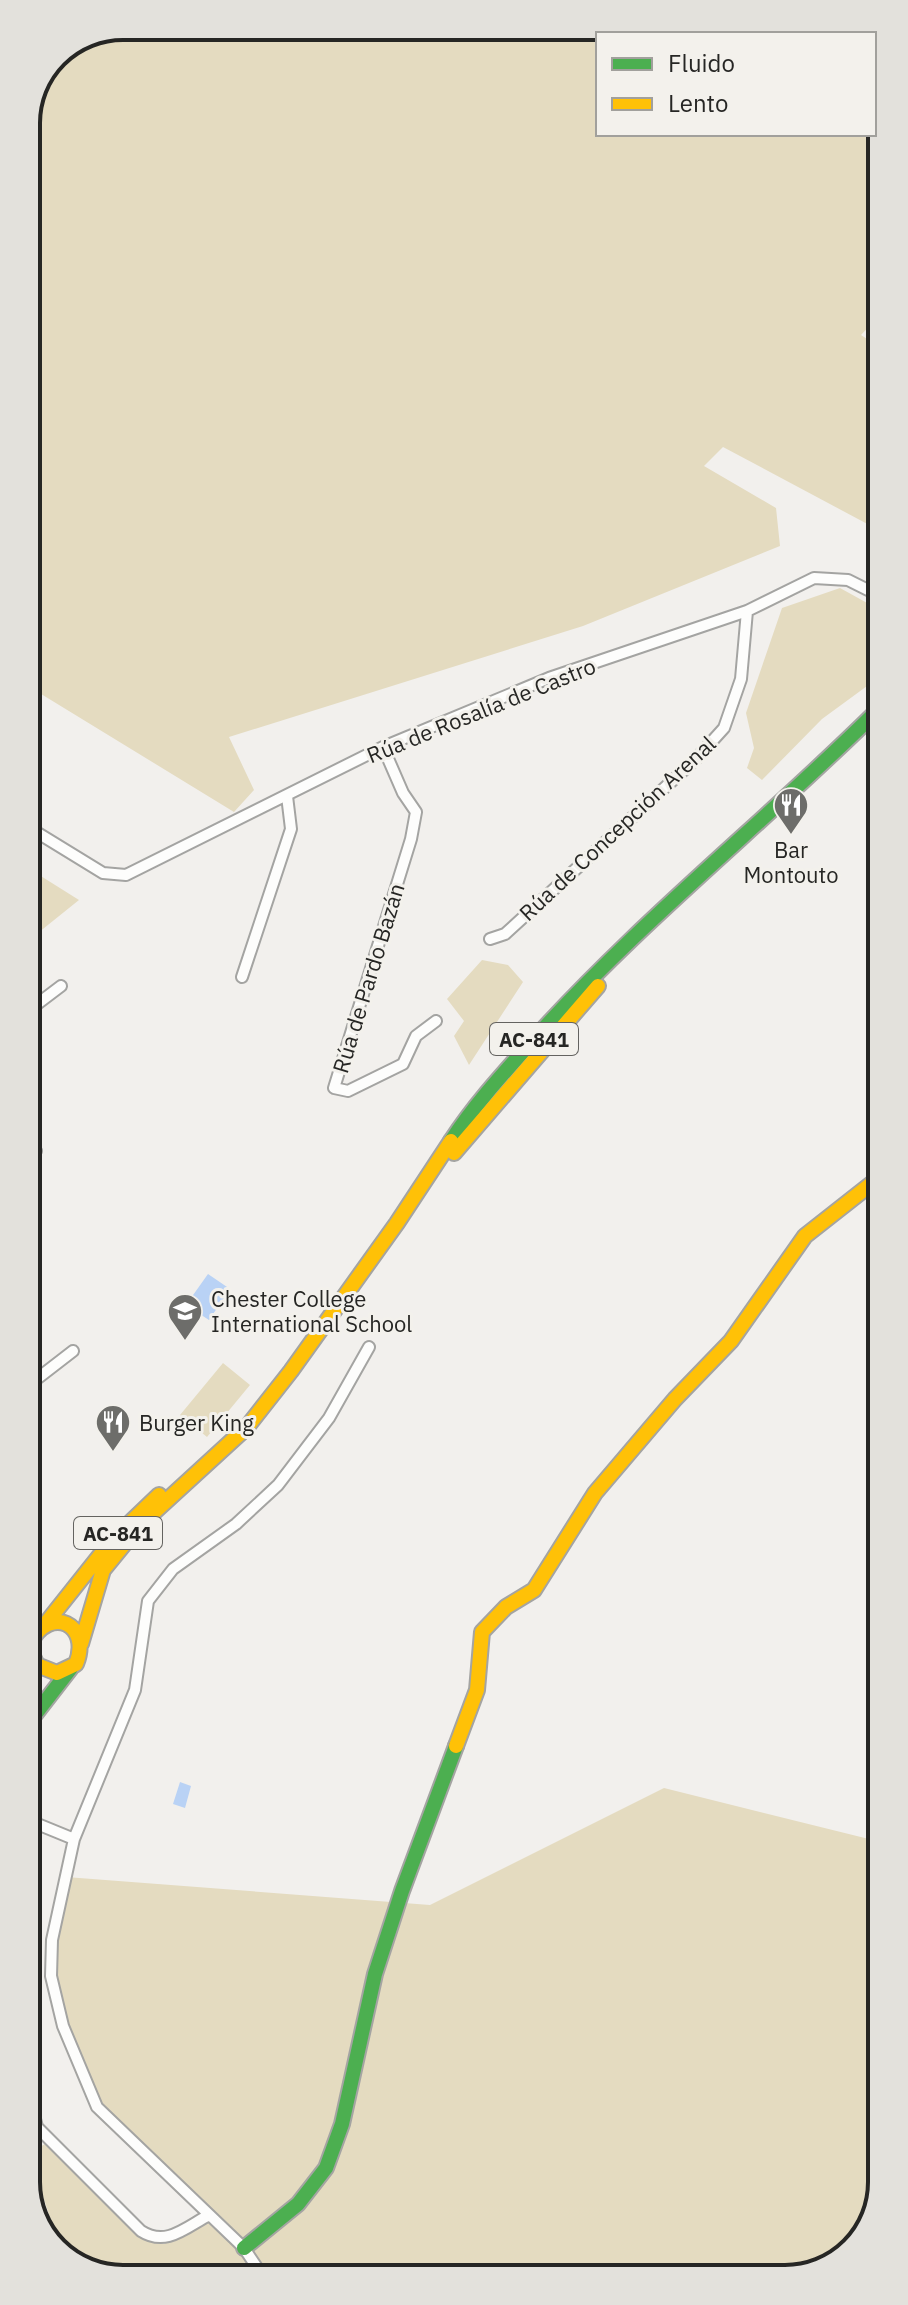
<svg xmlns="http://www.w3.org/2000/svg" width="908" height="2305" font-family="'IBM Plex Sans',sans-serif">
  <style>
    .green { fill: #e4dbc0 }
    .water { fill: #b9d2f5 }
    .lines { fill: none; stroke-linecap: round; stroke-linejoin: round }
    .street-casing { stroke: #a4a4a2; stroke-width: 14 }
    .fast-casing { stroke: #a4a4a2; stroke-width: 18 }
    .slow-casing { stroke: #a4a4a2; stroke-width: 18 }
    .street { stroke: #fdfdfc; stroke-width: 10 }
    .fast { stroke: #4caf50; stroke-width: 14 }
    .slow { stroke: #ffc107; stroke-width: 14 }
    .labels { text-anchor: middle; dominant-baseline: central; stroke-width: 6; stroke-linejoin: round; paint-order: stroke }
    .shield { fill: #f3f1ec; stroke: #646360; stroke-width: 2 }
    .shield-label { font-size: 20px; font-weight: bold; fill: #262624 }
    .street-label { font-size: 22px; fill: #262624; stroke: #f3f1ec }
    .poi-label { font-size: 22px; fill: #262624; stroke: #f3f1ec; text-anchor: start }
    .rim { fill: none; stroke: #262624; stroke-width: 4 }
  </style>
  <rect width="100%" height="100%" fill="#f2f0ed"/>
  <!-- green -->
  <path class="green" d="M 123,26 L 792,26 L 812,34 L 598,34 L 598,134 L 874,134 L 874,88 L 877,92 L 878,317 L 861,335 L 878,346 L 878,521 L 873,527 L 723,447 L 704,466 L 776,508 L 780,546 L 583,626 L 229,737 L 254,790 L 234,812 L 28,686 L 26,117 L 55,54 Z
    M 840,588 L 878,609 L 878,678 L 822,719 L 762,780 L 747,768 L 754,748 L 746,713 L 782,608 Z
    M 28,868 L 79,900 L 28,941 L 28,890 L 30,889 Z
    M 482,960 L 508,965 L 523,982 L 469,1065 L 454,1036 L 464,1021 L 447,999 Z
    M 223,1363 L 250,1385 L 207,1437 L 180,1415 Z
    M 664,1788 L 881,1842 L 882,2183 L 862,2241 L 816,2274 L 116,2279 L 64,2259 L 31,2161 L 31,2152 L 45,2144 L 137,2236 L 164,2244 L 208,2223 L 211,2210 L 99,2101 L 67,2021 L 55,1972 L 55,1949 L 66,1877 L 430,1905 Z"/>
  <!-- water -->
  <path class="water" d="M 208,1274 L 230,1289 L 209,1320 L 186,1305 Z
    M 180,1782 L 191,1786 L 185,1808 L 173,1804 Z"/>
  <g class="lines">
    <!-- street casing -->
    <g class="street-casing">
      <path id="street" d="M 383,747 L 403,793 L 416,812 L 411,839 L 334,1088 L 348,1091 L 403,1064 L 416,1036 L 436,1021
        M 28,827 L 103,873 L 126,875 L 383,747 L 549,678 L 747,611 L 814,578 L 848,580 L 878,595
        M 490,939 L 505,934 L 696,759 L 724,728 L 741,679 L 747,611
        M 242,977 L 291,829 L 287,796
        M 28,1011 L 61,986
        M 29,1154 L 36,1151
        M 29,1385 L 73,1351
        M 30,1821 L 74,1839
        M 31,2103 L 37,2127 L 141,2231 C 166,2247 185,2228 209,2215
        M 264,2278 L 244,2248 L 97,2107 L 63,2026 L 51,1976 L 52,1940 L 74,1839 L 135,1690 L 148,1601 L 173,1569 L 236,1524 L 278,1485 L 329,1418 L 369,1347"/>
    </g>
    <!-- fast casing -->
    <g class="fast-casing">
      <path id="fast" d="M 451,1141 C 473,1107 500,1077 527,1047 C 635,925 763,824 878,710
        M 30,1721 L 71,1668
        M 244,2248 L 298,2204 L 326,2168 L 342,2124 L 375,1974 L 402,1891 L 456,1746"/>
    </g>
    <!-- slow casing -->
    <g class="slow-casing">
      <path id="slow" d="M 454,1153 L 598,986
        M 47,1622 L 113,1539 L 159,1495
        M 30,1643 C 50,1604 92,1624 76,1664 L 57,1673 L 37,1665 L 30,1650
        M 81,1644 L 103,1570 L 139,1526 L 247,1427 L 291,1371 L 397,1223 L 451,1141
        M 456,1746 L 477,1690 L 482,1632 L 506,1607 L 534,1590 L 595,1493 L 675,1399 L 731,1341 L 805,1236 L 880,1177"/>
    </g>
    <!-- street -->
    <use href="#street" class="street"/>
    <!-- fast -->
    <use href="#fast" class="fast"/>
    <!-- slow -->
    <use href="#slow" class="slow"/>
  </g>
  <!-- icons -->
  <defs>
    <g id="restaurant-pin" transform="scale(1.8)"><path d="M0 17L-7.5 6A9.5 9.5 0 1 1 7.5 6Z" fill="#6d6d6a" stroke="#f3f1ec"/><path d="M-5-6h1v4h1v-4h1v4h1v-4h1v5L-1.5 .5V6h-2V.5L-5-1ZM5-6V6H3V1.5H1.5Q1.5-4 5-6Z" fill="#fff"/></g>
    <g id="school-pin" transform="scale(1.8)"><path d="M0 17L-7.5 6A9.5 9.5 0 1 1 7.5 6Z" fill="#6d6d6a" stroke="#f3f1ec"/><path d="M0-5L7-2L0 1L-7-2ZM-4 1L0 2.5L4 1V4Q0 6-4 4Z" fill="#fff"/></g>
  </defs>
  <g fill-rule="evenodd">
    <use href="#restaurant-pin" x="791" y="805"/>
    <use href="#school-pin" x="185" y="1311"/>
    <use href="#restaurant-pin" x="113" y="1422"/>
  </g>
  <g class="labels">
    <!-- shield labels -->
    <g class="shield">
      <rect x="490" y="1023" width="88" height="32" rx="6"/>
      <rect x="74" y="1517" width="88" height="32" rx="6"/>
    </g>
    <g class="shield-label">
      <text x="534" y="1039">AC-841</text>
      <text x="118" y="1533">AC-841</text>
    </g>
    <!-- street labels -->
    <g class="street-label">
      <text transform="translate(481 710) rotate(-22)">Rúa de Rosalía de Castro</text>
      <text transform="translate(617 828) rotate(-43)">Rúa de Concepción Arenal</text>
      <text transform="translate(368 978) rotate(-73)">Rúa de Pardo Bazán</text>
    </g>
    <!-- poi labels -->
    <g class="poi-label">
      <text x="791" y="849" text-anchor="middle">Bar<tspan x="791" dy="25">Montouto</tspan></text>
      <text x="211" y="1298">Chester College<tspan x="211" dy="25">International School</tspan></text>
      <text x="139" y="1422">Burger King</text>
    </g>
  </g>
  <!-- crop -->
  <path d="M0 0H908V2305H0ZM123 40H785A83 83 0 0 1 868 123V2182A83 83 0 0 1 785 2265H123A83 83 0 0 1 40 2182V123A83 83 0 0 1 123 40Z" fill="#e3e1dc" fill-rule="evenodd"/>
  <path class="rim" d="M123 40H785A83 83 0 0 1 868 123V2182A83 83 0 0 1 785 2265H123A83 83 0 0 1 40 2182V123A83 83 0 0 1 123 40Z"/>
  <!-- legend -->
  <rect x="596" y="32" width="280" height="104" fill="#f3f1ec" stroke="#a1a09c" stroke-width="2"/>
  <rect x="612" y="58" width="40" height="12" fill="#4caf50" stroke="#a1a09c" stroke-width="2"/>
  <text x="668" y="72" font-size="24" fill="#262624">Fluido</text>
  <rect x="612" y="98" width="40" height="12" fill="#ffc107" stroke="#a1a09c" stroke-width="2"/>
  <text x="668" y="112" font-size="24" fill="#262624">Lento</text>
</svg>
